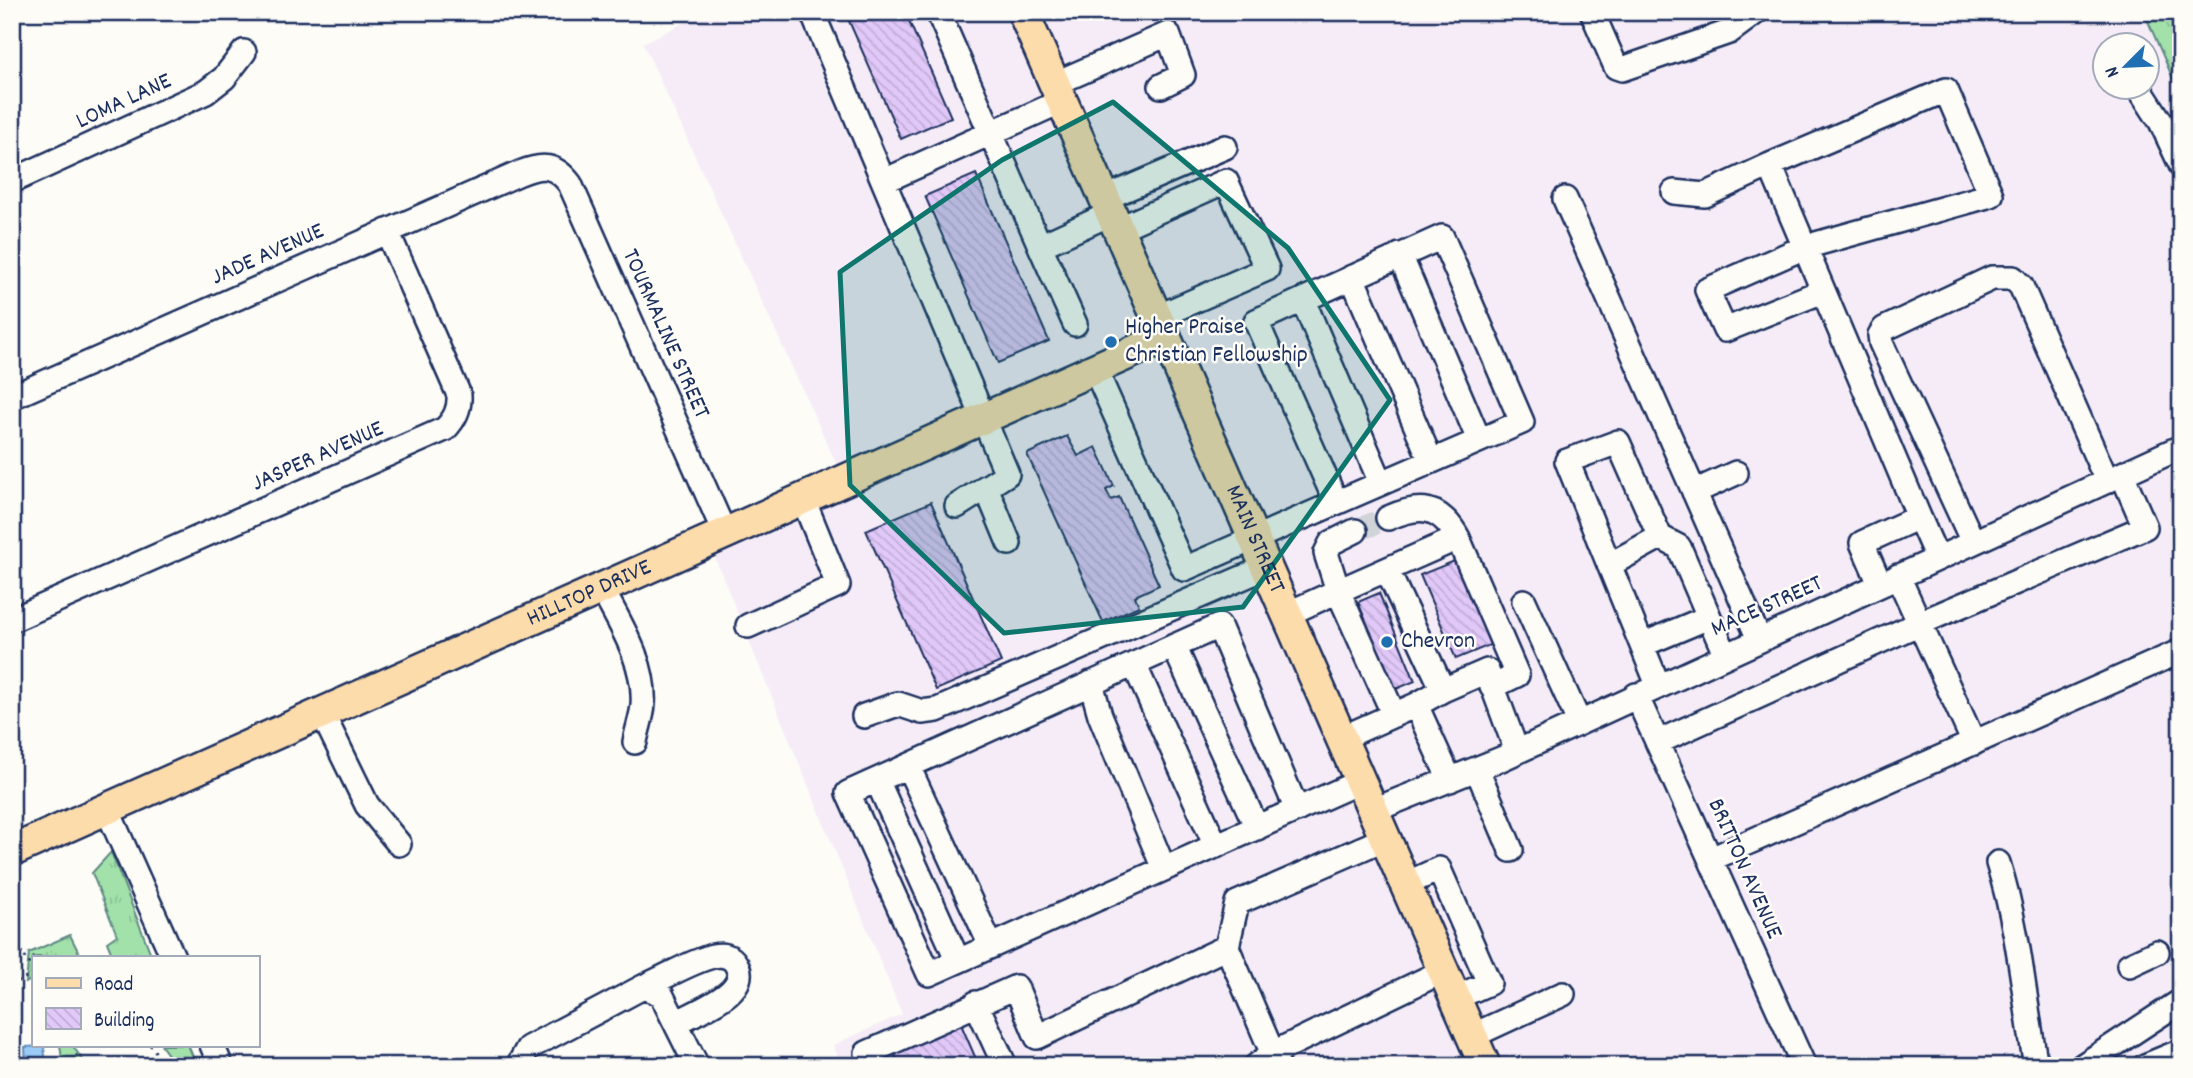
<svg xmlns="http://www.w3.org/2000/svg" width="2193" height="1078" font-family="Dekko,sans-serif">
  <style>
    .built { fill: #f5ecf7; fill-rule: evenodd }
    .park { fill: url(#park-tufts); stroke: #5e8884; stroke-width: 2 }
    .water { fill: #99cbf6; stroke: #678db9; stroke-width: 2 }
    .building { fill: url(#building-back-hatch); stroke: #1b2f5e; stroke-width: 2 }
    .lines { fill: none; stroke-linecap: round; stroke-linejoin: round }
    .minor-tunnel { stroke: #d0d3d8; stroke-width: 23; stroke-dasharray: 23 11; stroke-linecap: butt }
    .minor-casing { stroke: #1b2f5e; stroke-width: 28 }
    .major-casing { stroke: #1b2f5e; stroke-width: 35 }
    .path { stroke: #1b2f5e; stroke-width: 2.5; stroke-dasharray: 2 5; stroke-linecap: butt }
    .minor { stroke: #fdfcf7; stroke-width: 23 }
    .major { stroke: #fddcac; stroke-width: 30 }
    .marked { fill: #0f766e; fill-opacity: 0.2; stroke: #0f766e; stroke-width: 5; stroke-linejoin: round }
    .poi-dot { fill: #1f6fb2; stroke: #fdfcf7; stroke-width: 2.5 }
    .labels { text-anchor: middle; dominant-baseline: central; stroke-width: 5; stroke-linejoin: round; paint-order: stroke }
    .street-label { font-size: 24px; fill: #1b2f5e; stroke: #fdfcf7 }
    .poi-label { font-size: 24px; fill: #1b2f5e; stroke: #fdfcf7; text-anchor: start }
  </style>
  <defs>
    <pattern id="park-tufts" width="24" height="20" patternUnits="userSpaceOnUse" patternTransform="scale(1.75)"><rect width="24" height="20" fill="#a2e2aa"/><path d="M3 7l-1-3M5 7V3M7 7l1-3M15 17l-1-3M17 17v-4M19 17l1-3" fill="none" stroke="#8bc295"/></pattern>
    <pattern id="building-back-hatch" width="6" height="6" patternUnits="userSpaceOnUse" patternTransform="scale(1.75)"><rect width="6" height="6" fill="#e1c8f8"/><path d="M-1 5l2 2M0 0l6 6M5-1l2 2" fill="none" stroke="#c0acd7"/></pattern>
  </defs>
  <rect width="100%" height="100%" fill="#fdfcf7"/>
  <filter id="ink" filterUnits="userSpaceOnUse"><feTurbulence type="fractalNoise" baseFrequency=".0143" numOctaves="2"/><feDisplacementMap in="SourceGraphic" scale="14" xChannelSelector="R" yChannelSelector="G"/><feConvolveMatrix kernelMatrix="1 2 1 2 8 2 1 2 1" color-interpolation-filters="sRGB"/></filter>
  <g filter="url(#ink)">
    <!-- built -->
    <path class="built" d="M 706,12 L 2144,12 L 2181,97 L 2181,1066 L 842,1066 L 833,1045 L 902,1014 L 708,541 L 844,480 L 643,43 ZM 2106,46 L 2148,46 L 2148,88 L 2106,88 Z"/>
    <!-- park -->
    <path class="park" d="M 2144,12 L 2181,12 L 2181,97 Z
      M 111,852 L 152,957 L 113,957 L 107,942 L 117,935 L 92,873 Z
      M 70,935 L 81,957 L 33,957 L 33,978 L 26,983 L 29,953 Z
      M 60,1045 L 72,1045 L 87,1066 L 63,1066 Z
      M 161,1045 L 188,1045 L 197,1066 L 176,1066 Z"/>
    <!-- water -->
    <path class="water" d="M 44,1046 L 46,1066 L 26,1066 L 25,1047 Z"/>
    <!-- building -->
    <path class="building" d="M 845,12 L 905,12 L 951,117 L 901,139 Z
      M 976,174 L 1049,341 L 998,363 L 925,196 Z
      M 1067,436 L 1078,456 L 1096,447 L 1114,486 L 1106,490 L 1111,500 L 1119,497 L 1159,585 L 1135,596 L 1139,606 L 1103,622 L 1027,454 Z
      M 931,502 L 1001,662 L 936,690 L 866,530 Z
      M 1462,558 L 1497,642 L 1456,659 L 1420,575 Z
      M 1379,593 L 1415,681 L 1394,690 L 1358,602 Z
      M 960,1022 L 979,1066 L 900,1066 L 893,1050 Z"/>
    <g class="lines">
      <!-- minor-tunnel -->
      <path class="minor-tunnel" d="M 1355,531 L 1388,518"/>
      <!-- minor casing -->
      <g class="minor-casing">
        <path id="minor" d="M 812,12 L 1007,474 L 957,506
          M 938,12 L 1040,246
          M 1592,12 L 1616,67 L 1622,69 L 1729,32 L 1756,12
          M 1054,84 L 1168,34 L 1183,75 L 1161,86
          M 2139,88 L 2161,122 L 2181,165
          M 1770,165 L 1946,90 L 1991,195 L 1805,247 L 1707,290 L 1725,330 L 1823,291
          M 12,181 L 206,92 L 224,78 L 244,52
          M 884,181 L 1062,101
          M 1674,192 L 1705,195 L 1770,165 L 1919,517
          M 1105,198 L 1225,147
          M 1565,199 L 1759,639
          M 1118,229 L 1226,181 L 1267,269 L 1157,317
          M 1400,255 L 1479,440
          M 1352,277 L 1431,461
          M 1303,300 L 1381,483
          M 1075,324 L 1040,246 L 1112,213
          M 1095,369 L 1184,569 L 1522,422 L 1442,237 L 1256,321 L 1336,502
          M 12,397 L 520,173 C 542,164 555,164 570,184 L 725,534
          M 986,487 L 1009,543
          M 1694,492 L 1736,473
          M 1388,518 C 1420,504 1440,505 1458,538
          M 1355,531 L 1331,543 L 1326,553 L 1338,591 L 1458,538 L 1517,675 L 1492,687
          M 1973,542 L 1881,343 L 1880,335 L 1884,329 L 1992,278 L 2013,278 L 2021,286 L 2107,481
          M 1609,565 L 1660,537
          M 1387,570 L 1443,690 L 1416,705
          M 1898,576 L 1974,743
          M 1880,584 L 1862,543 L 1919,517 L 1937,558
          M 602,589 C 620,624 646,663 643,705 C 642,717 637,730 635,742
          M 1524,601 L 1579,722
          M 1287,614 L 1338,591 L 1394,715
          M 12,620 L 445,429 C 455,419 460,409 459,395 L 387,231
          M 748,626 L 838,585 L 803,499
          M 1642,645 L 1709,617
          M 1174,646 L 1257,828
          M 1134,664 L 1216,846
          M 1091,683 L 1100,715 L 1164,869
          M 1658,685 L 1567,461 L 1618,442 L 1660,537 L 1679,547 L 1725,654
          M 1443,690 L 1487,671 L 1517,752
          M 1636,695 L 1804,1066
          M 322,713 L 367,805 L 399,844
          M 864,716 L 898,704 L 922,712 L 937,710 L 1267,567
          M 1342,738 L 1416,705 L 1450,780
          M 1658,742 L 1920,623 L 2145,527 L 2122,474
          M 908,766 L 991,946
          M 1477,769 L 1511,850
          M 877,780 L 958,961
          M 107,809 L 173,957
          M 1297,810 L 1219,626 L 848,793 L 929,974 L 1361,781
          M 1374,810 L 1501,759 L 2181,447
          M 1711,859 L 2181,651
          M 1998,863 C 2019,929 2024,998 2036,1066
          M 1406,884 L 1439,869 L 1489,983 L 1455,998
          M 1227,947 L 1237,903 L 1386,838
          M 2129,965 L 2157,952
          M 643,987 C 664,978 692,961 713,956 C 722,954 731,955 736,964 C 753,992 696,1011 678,1022
          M 976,1003 L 1005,1066
          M 1472,1036 L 1563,994
          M 212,1045 L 221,1066
          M 518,1066 L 528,1048 L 643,987 L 661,994 L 697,1066
          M 872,1066 L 867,1053 L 1016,987 L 1037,1037 L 1227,947 L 1278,1066
          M 1256,1066 L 1273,1053 L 1443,971
          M 2082,1066 L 2181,1001
          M 2145,1066 L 2181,1051"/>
      </g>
      <!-- major casing -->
      <g class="major-casing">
        <g id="major">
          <path id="s1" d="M 1023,12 L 1485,1066"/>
          <path id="s2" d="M 12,851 L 1166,337"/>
        </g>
      </g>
      <!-- path -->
      <path class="path" d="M 12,932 L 23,955 L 33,968
        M 12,985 L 17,1027 L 12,1028
        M 12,985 L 33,974
        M 150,1045 L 167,1066
        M 66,1066 L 79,1053"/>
      <!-- minor -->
      <use href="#minor" class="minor"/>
      <!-- major -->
      <use href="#major" class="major"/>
    </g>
  </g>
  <!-- marked area -->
  <path class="marked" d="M 1113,102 L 1288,248 L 1390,400 L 1243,607 L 1004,633 L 850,485 L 840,272 L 1002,160 Z"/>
  <!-- markers -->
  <g class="poi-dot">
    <circle cx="1111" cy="342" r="7"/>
    <circle cx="1387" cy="642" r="7"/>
  </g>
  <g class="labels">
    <!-- street labels -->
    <g class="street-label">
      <text transform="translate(124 102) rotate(-25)">LOMA LANE</text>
      <text transform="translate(268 255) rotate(-24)">JADE AVENUE</text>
      <text transform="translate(665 334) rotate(66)">TOURMALINE STREET</text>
      <text transform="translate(318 457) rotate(-24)">JASPER AVENUE</text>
      <text stroke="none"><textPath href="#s1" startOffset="576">MAIN STREET</textPath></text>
      <text stroke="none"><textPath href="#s2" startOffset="632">HILLTOP DRIVE</textPath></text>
      <text transform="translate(1767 607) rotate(-24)">MACE STREET</text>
      <text transform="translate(1744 869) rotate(66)">BRITTON AVENUE</text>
    </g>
    <!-- poi labels -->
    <g class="poi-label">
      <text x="1125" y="328">Higher Praise<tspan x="1125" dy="28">Christian Fellowship</tspan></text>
      <text x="1401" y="642">Chevron</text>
    </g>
  </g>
  <!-- margin -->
  <rect width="2193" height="1078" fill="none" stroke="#fdfcf7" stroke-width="42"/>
  <rect x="21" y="21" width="2151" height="1036" fill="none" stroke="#1b2f5e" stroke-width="2.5" filter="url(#ink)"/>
  <!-- legend -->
  <rect x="32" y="956" width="228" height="91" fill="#fdfcf7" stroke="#a3aaba" stroke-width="2"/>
  <rect x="46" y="978" width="35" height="10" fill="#fddcac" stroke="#a3aaba" stroke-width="2"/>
  <text x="94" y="990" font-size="21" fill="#1b2f5e">Road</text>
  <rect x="46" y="1008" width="35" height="21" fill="url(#building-back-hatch)" stroke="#a3aaba" stroke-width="2"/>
  <text x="94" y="1026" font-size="21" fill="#1b2f5e">Building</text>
  <!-- north arrow -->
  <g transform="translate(2126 66) rotate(246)"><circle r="33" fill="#fdfcf7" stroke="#a3aaba" stroke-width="2"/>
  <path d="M0-5L12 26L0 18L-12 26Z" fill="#1f6fb2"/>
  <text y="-10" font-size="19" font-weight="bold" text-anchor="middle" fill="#1b2f5e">N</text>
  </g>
</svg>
